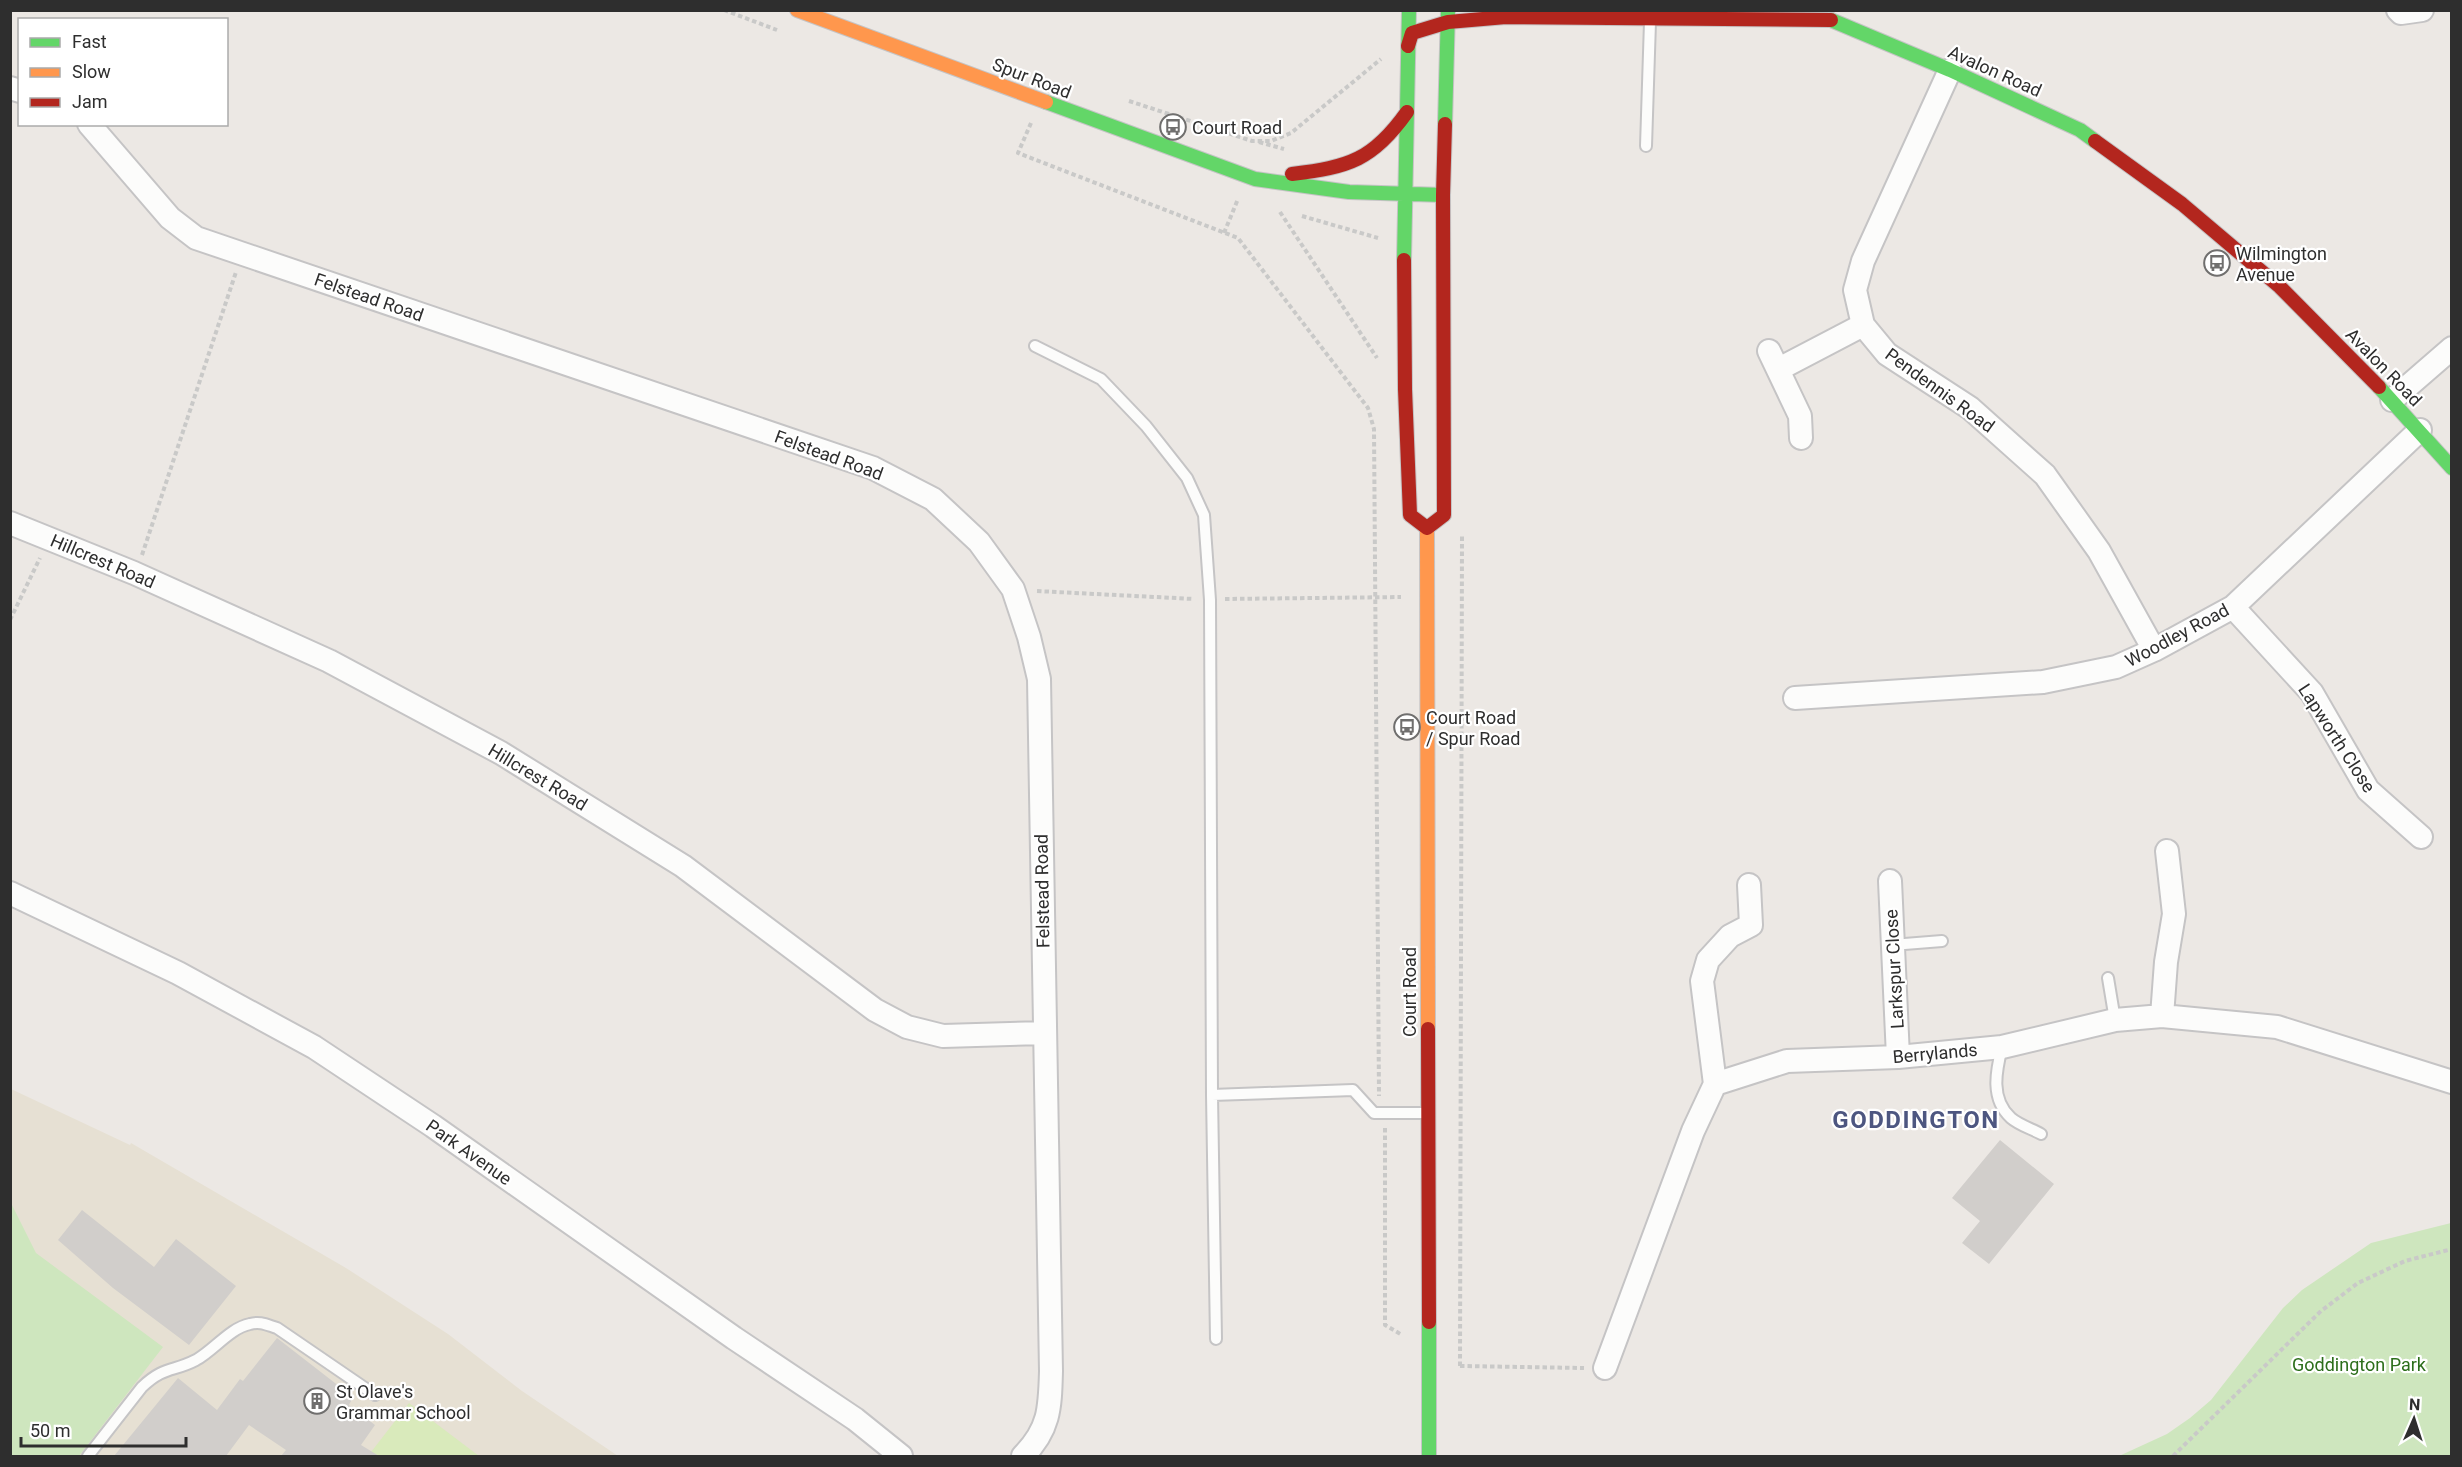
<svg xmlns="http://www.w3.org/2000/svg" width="2462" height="1467" font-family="Roboto,sans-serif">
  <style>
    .education { fill: #e6e0d3 }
    .green { fill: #cee6be }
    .pitch { fill: #d9eabb }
    .building { fill: #d1cecb }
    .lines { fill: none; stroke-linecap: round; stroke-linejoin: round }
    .lane-casing { stroke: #c5c4c5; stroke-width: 14 }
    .street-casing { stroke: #c5c4c5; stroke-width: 26 }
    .fast-casing { stroke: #c5c4c5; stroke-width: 16 }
    .slow-casing { stroke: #c5c4c5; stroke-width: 16 }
    .jam-casing { stroke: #c5c4c5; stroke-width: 16 }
    .path { stroke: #c9c9c8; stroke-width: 4; stroke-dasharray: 4.5 3; stroke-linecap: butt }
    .lane { stroke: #fcfcfb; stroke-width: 10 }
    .street { stroke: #fcfcfb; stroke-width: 22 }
    .fast { stroke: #63d668; stroke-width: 14 }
    .slow { stroke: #ff974d; stroke-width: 14 }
    .jam { stroke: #b3261e; stroke-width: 14 }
    .labels { text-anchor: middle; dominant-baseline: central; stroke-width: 4.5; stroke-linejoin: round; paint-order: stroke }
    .street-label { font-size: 18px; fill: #2e2e2e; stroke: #fff }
    .poi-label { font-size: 18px; fill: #2e2e2e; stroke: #fff; text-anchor: start }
    .park-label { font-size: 18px; fill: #2c6e1b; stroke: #fff }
    .district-label { font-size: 24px; font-weight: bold; letter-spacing: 1.5px; fill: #4d5680; stroke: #fff }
  </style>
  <rect width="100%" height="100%" fill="#ece8e4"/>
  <!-- education -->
  <path class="education" d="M 11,1089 L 130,1145 L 131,1143 L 346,1268 L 448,1334 L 522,1391 L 618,1456 L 11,1456 Z"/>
  <!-- green -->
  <path class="green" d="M 10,1201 L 36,1253 L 163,1347 L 79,1456 L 11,1456 Z
    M 2451,1223 L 2451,1456 L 2119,1456 L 2167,1434 L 2190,1418 L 2211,1400 L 2283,1308 L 2302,1290 L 2371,1243 Z"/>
  <!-- pitch -->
  <path class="pitch" d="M 409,1403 L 479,1456 L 368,1456 Z"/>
  <!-- building -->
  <path class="building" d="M 2000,1140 L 2054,1184 L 1989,1264 L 1962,1243 L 1980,1221 L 1952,1198 Z
    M 82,1210 L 154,1267 L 176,1239 L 236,1286 L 189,1345 L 113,1288 L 58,1240 Z
    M 277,1338 L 353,1397 L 349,1405 L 375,1425 L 361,1445 L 379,1456 L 281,1456 L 286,1450 L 249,1425 L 226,1456 L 114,1456 L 178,1378 L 217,1410 L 240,1379 L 243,1381 Z"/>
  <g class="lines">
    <!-- lane casing -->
    <g class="lane-casing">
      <path id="lane" d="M 1646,146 L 1650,22
        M 1035,346 L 1101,379 L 1146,426 L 1187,478 L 1204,515 L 1210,600 L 1212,1095 L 1353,1090 L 1374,1113 L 1426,1113
        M 1892,945 L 1942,941
        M 2108,978 L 2115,1020
        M 2002,1047 C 1996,1071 1990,1099 2011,1118 C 2019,1125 2032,1129 2041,1134
        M 1212,1095 L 1216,1339
        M 88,1456 L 142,1387 C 164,1366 173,1372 196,1360 C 214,1350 230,1328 250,1324 C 260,1321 267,1325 277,1328 L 375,1395"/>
    </g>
    <!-- street casing -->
    <g class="street-casing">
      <path id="street" d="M 2398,10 L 2401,13 L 2422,10
        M 1950,70 L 1863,261 L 1855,290 L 1863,325 L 1887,354 L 1970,408 L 2045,475 L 2099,551 L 2154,650
        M 10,88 L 20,91
        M 89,124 L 170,218 L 196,238 L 873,468 L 933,499 L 979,542 L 1013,589 L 1029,637 L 1039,679 L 1051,1371 C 1050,1407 1050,1429 1023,1456
        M 1769,351 L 1800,416 L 1801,438
        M 1779,369 L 1863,325
        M 2392,400 L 2452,348
        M 10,523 L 134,573 L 329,661 L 501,753 L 683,866 L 875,1010 L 907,1027 L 943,1036 L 1045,1033
        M 2233,607 L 2312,693 L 2368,790 L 2421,837
        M 1795,698 L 2043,682 L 2116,667 L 2154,650 L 2233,607 L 2420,430
        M 1890,881 L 1898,1057
        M 10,893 L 178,973 L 314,1047 L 433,1126 L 734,1338 L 855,1419 L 901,1456
        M 2162,1016 L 2166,962 L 2174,914 L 2167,851
        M 1715,1084 L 1702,981 L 1708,960 L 1730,936 L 1751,925 L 1749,885
        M 1605,1368 L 1693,1131 L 1715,1084 L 1787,1061 L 1898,1057 L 2002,1047 L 2115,1020 L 2162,1016 L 2277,1027 L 2452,1082"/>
    </g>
    <!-- fast casing -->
    <g class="fast-casing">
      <path id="fast" d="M 1831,20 L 1950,70 L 2080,130 L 2095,141
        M 1046,102 L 1255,179 L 1349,192 L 1443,195
        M 1445,124 L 1448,10
        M 1404,260 L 1409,10
        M 2379,387 L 2452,468
        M 1429,1322 L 1429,1456"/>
    </g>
    <!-- slow casing -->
    <g class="slow-casing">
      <path id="slow" d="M 797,10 L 1046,102
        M 1427,528 L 1428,1029"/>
    </g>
    <!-- jam casing -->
    <g class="jam-casing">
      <path id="jam" d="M 1408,46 L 1412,33 L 1448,22 L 1506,17 L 1831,20
        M 2095,141 L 2182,204 L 2280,287 L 2379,387
        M 1292,174 C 1349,167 1373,160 1407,112
        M 1404,260 L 1405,389 L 1410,515 L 1427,528
        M 1427,528 L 1444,515 L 1443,195 L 1445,124
        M 1428,1029 L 1429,1322"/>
    </g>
    <!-- path -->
    <path class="path" d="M 724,10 L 777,30
      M 1129,101 L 1252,141 L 1271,141 L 1291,133 L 1381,59
      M 1031,123 L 1018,153 L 1238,238 L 1368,408 L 1374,429 L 1379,1096
      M 1259,142 L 1284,149
      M 1280,212 L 1377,358
      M 1302,216 L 1378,238
      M 1224,233 L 1238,199
      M 142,555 L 236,272
      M 1037,591 L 1194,599
      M 1225,599 L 1401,597
      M 10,620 L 40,558
      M 1385,1128 L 1385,1325 L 1402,1335
      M 1460,1366 L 1462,536
      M 1460,1366 L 1584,1368
      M 2173,1456 L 2321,1311 L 2358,1283 L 2405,1261 L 2452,1249"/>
    <!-- lane -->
    <use href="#lane" class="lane"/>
    <!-- street -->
    <use href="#street" class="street"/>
    <!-- fast -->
    <use href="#fast" class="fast"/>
    <!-- slow -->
    <use href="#slow" class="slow"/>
    <!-- jam -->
    <use href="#jam" class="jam"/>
  </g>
  <!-- icons -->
  <defs>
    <g id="bus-ring" transform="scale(1.35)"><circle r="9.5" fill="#fff" stroke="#706f6e" stroke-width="1.5"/><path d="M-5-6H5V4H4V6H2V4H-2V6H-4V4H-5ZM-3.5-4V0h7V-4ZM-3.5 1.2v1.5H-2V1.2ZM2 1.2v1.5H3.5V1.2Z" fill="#706f6e"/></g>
    <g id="building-ring" transform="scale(1.35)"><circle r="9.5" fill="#fff" stroke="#706f6e" stroke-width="1.5"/><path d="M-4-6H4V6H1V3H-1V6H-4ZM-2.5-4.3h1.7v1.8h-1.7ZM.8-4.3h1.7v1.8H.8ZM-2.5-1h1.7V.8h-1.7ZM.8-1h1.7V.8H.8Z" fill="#706f6e"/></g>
  </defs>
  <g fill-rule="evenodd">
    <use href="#bus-ring" x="1173" y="127"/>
    <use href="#bus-ring" x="2217" y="263"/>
    <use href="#bus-ring" x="1407" y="727"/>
    <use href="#building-ring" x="317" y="1401"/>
  </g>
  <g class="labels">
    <!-- street labels -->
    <g class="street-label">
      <text transform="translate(1995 71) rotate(24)">Avalon Road</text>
      <text transform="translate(1032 78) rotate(21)">Spur Road</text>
      <text transform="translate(369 297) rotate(19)">Felstead Road</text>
      <text transform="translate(2384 367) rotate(46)">Avalon Road</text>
      <text transform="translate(1940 390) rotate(36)">Pendennis Road</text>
      <text transform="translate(829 455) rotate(20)">Felstead Road</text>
      <text transform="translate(103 561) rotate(23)">Hillcrest Road</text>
      <text transform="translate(2177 635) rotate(-28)">Woodley Road</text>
      <text transform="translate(2337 738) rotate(57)">Lapworth Close</text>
      <text transform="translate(538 777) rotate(31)">Hillcrest Road</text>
      <text transform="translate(1042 891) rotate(-91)">Felstead Road</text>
      <text transform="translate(1894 969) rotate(-93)">Larkspur Close</text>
      <text transform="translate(1409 992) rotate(-90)">Court Road</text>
      <text transform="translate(1935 1053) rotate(-5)">Berrylands</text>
      <text transform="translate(469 1152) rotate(35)">Park Avenue</text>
    </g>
    <!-- poi labels -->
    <g class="poi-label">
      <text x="1192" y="127">Court Road</text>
      <text x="2236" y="253">Wilmington<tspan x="2236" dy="21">Avenue</tspan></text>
      <text x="1426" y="717">Court Road<tspan x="1426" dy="21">/ Spur Road</tspan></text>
      <text x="336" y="1391">St Olave's<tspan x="336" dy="21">Grammar School</tspan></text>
    </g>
    <!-- park labels -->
    <g class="park-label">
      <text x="2359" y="1364">Goddington Park</text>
    </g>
    <!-- district labels -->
    <g class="district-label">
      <text x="1916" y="1120">GODDINGTON</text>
    </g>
  </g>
  <!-- border -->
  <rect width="2462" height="1467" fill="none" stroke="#2e2e2e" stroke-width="24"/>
  <!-- legend -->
  <rect x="18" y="18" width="210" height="108" fill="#ffffff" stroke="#ababab" stroke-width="1.5"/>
  <rect x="30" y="38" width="30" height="9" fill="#63d668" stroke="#ababab" stroke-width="1.5"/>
  <text x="72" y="48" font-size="18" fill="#2e2e2e">Fast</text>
  <rect x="30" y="68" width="30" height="9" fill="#ff974d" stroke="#ababab" stroke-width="1.5"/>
  <text x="72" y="78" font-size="18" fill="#2e2e2e">Slow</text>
  <rect x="30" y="98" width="30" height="9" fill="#b3261e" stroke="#ababab" stroke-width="1.5"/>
  <text x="72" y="108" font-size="18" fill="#2e2e2e">Jam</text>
  <!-- north arrow -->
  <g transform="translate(2414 1419) rotate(3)" stroke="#ffffff" stroke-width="4.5" paint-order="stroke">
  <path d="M0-4.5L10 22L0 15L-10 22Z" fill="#2e2e2e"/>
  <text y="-9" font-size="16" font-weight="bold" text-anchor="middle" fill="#2e2e2e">N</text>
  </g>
  <!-- scale -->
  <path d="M21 1437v9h165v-9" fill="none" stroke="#2e2e2e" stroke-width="3"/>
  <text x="30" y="1437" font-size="18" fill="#2e2e2e" stroke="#ffffff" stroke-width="4.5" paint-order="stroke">50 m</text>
</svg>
